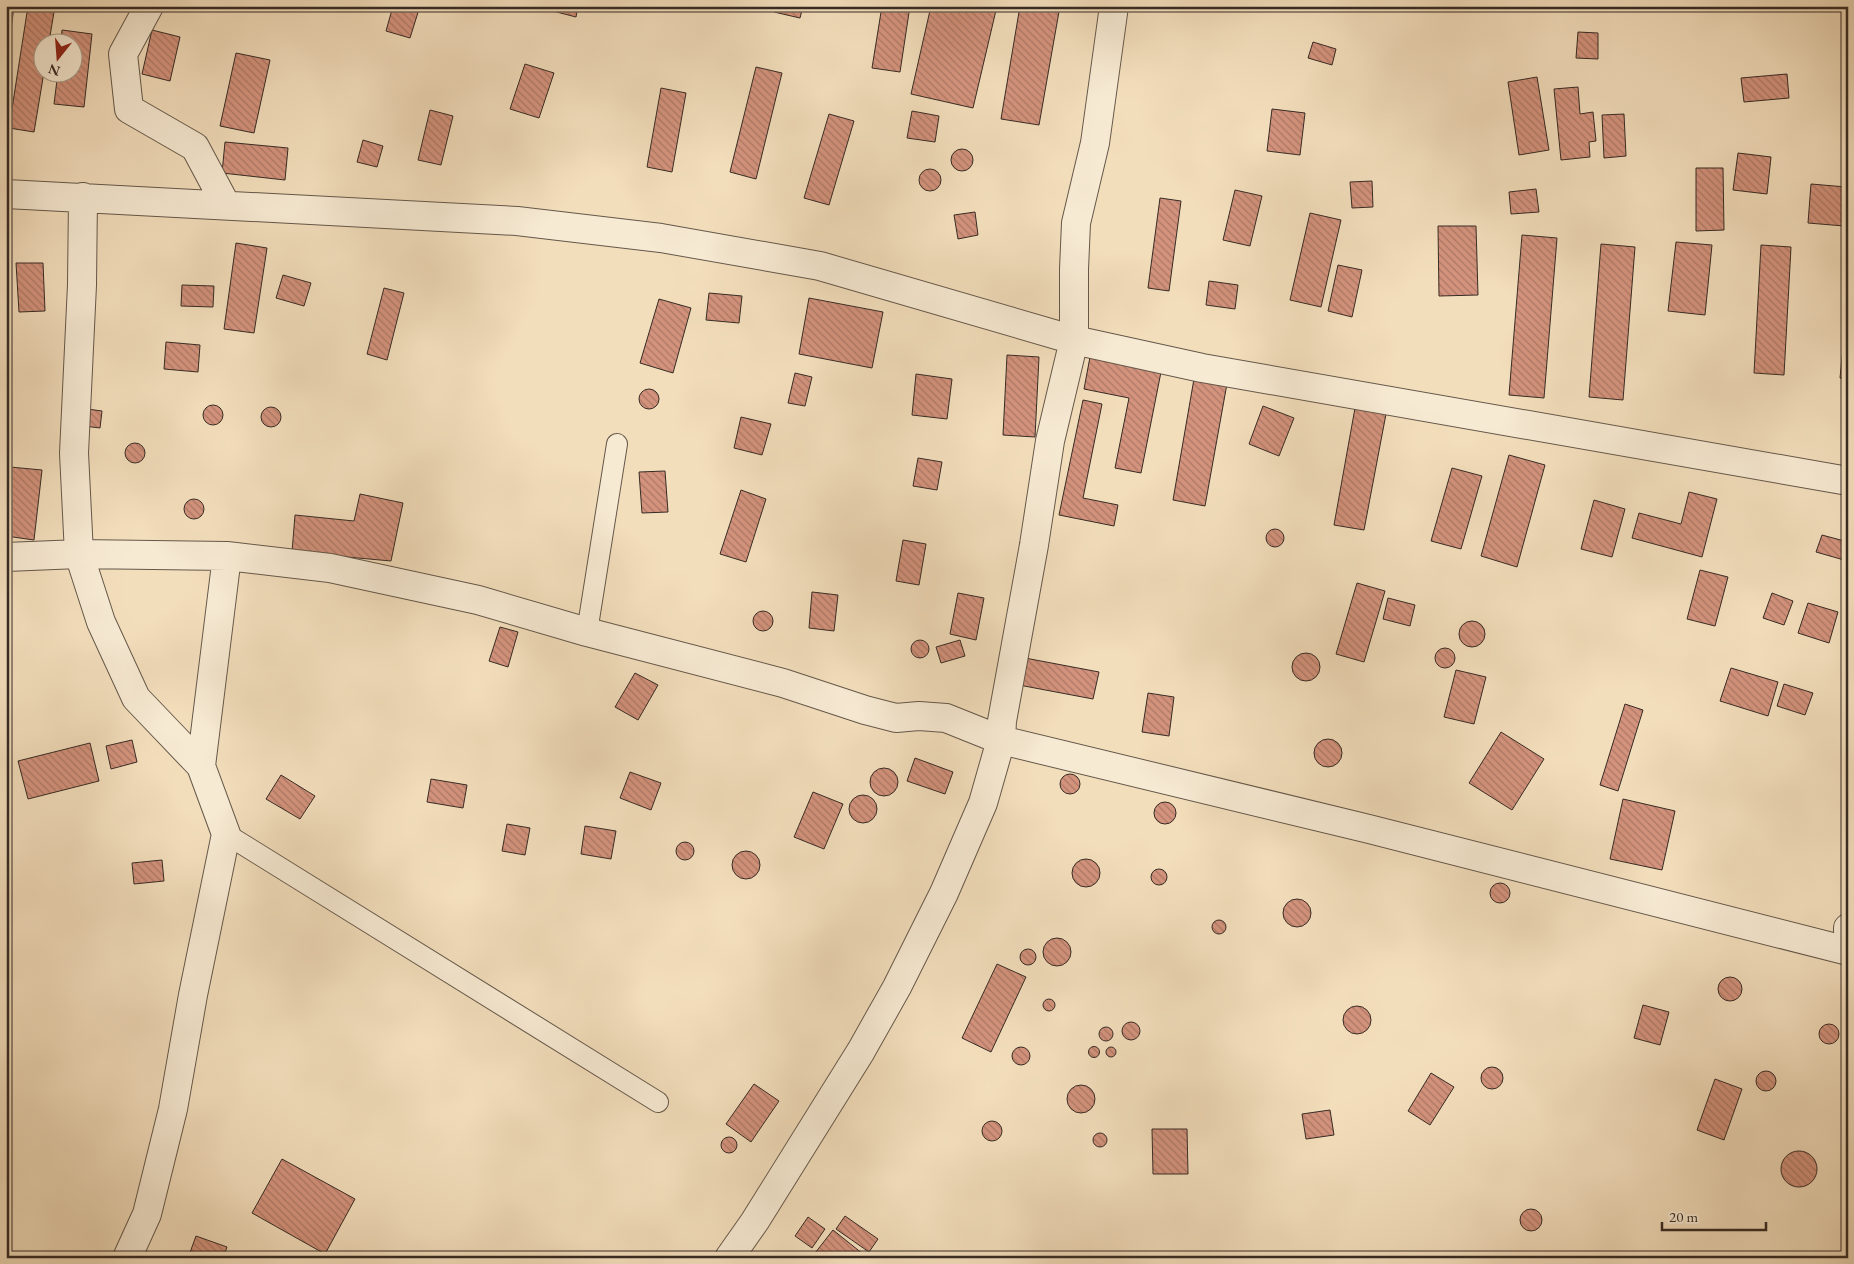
<svg xmlns="http://www.w3.org/2000/svg" width="1854" height="1264" font-family="'EB Garamond',serif">
  <style>
    .building { fill: url(#building-back-hatch); stroke: #362b24 }
    .lines { fill: none; stroke-linecap: round; stroke-linejoin: round }
    .service-casing { stroke: #65584a; stroke-width: 22 }
    .minor-casing { stroke: #65584a; stroke-width: 30 }
    .service { stroke: #f7ead3; stroke-width: 20 }
    .minor { stroke: #f7ead3; stroke-width: 28 }
  </style>
  <defs>
    <pattern id="building-back-hatch" width="6" height="6" patternUnits="userSpaceOnUse" patternTransform="scale(1.25)"><rect width="6" height="6" fill="#d4937d"/><path d="M-1 5l2 2M0 0l6 6M5-1l2 2" fill="none" stroke="#ad7866"/></pattern>
  </defs>
  <rect width="100%" height="100%" fill="#f3debc"/>
  <filter id="stains"><feTurbulence type="fractalNoise" baseFrequency=".004" numOctaves="4"/><feColorMatrix values="0 0 0 0 .2 0 0 0 0 .09 0 0 0 0 .02 0 0 0 .5 -.17"/></filter>
  <radialGradient id="worn" r=".72"><stop offset=".6" stop-color="#630" stop-opacity="0"/><stop offset="1" stop-color="#630" stop-opacity=".3"/></radialGradient>
  <!-- building -->
  <path class="building" d="M 6,6 L 14,6 L 11,30 L 6,29 Z
    M 28,6 L 55,6 L 49,42 L 42,42 L 42,72 L 44,72 L 34,132 L 9,128 Z
    M 393,6 L 420,6 L 410,38 L 386,31 Z
    M 541,6 L 578,6 L 576,17 L 541,8 Z
    M 775,6 L 803,6 L 800,18 L 774,12 Z
    M 882,6 L 910,6 L 900,72 L 872,68 Z
    M 931,6 L 997,6 L 973,108 L 911,94 Z
    M 1020,6 L 1060,6 L 1039,125 L 1001,119 Z
    M 62,30 L 92,34 L 84,107 L 54,104 L 58,72 L 72,72 L 72,42 L 61,42 Z
    M 152,30 L 180,37 L 170,81 L 142,74 Z
    M 1578,32 L 1598,33 L 1598,59 L 1576,58 Z
    M 1313,42 L 1336,49 L 1332,65 L 1308,58 Z
    M 236,53 L 270,60 L 254,133 L 220,126 Z
    M 525,64 L 554,73 L 539,118 L 510,109 Z
    M 756,67 L 782,73 L 756,179 L 730,172 Z
    M 1787,74 L 1789,98 L 1744,102 L 1741,78 Z
    M 1537,77 L 1549,150 L 1519,155 L 1508,82 Z
    M 1578,87 L 1580,114 L 1593,112 L 1596,141 L 1589,142 L 1590,157 L 1561,160 L 1554,89 Z
    M 661,88 L 686,93 L 672,172 L 647,167 Z
    M 1272,109 L 1305,113 L 1300,155 L 1267,151 Z
    M 430,110 L 453,116 L 441,165 L 418,160 Z
    M 912,111 L 939,116 L 935,142 L 907,138 Z
    M 829,114 L 854,121 L 829,205 L 804,198 Z
    M 1624,114 L 1626,156 L 1604,158 L 1602,115 Z
    M 363,140 L 383,146 L 377,167 L 357,162 Z
    M 225,142 L 288,148 L 285,180 L 222,173 Z
    M951 160a11 11 0 1 1 22 0a11 11 0 1 1-22 0Z
    M 1738,153 L 1771,157 L 1767,194 L 1733,190 Z
    M 1696,168 L 1723,168 L 1724,230 L 1696,231 Z
    M919 180a11 11 0 1 1 22 0a11 11 0 1 1-22 0Z
    M 1372,181 L 1373,207 L 1352,208 L 1350,182 Z
    M 1811,184 L 1846,187 L 1844,226 L 1808,223 Z
    M 1536,189 L 1539,212 L 1511,214 L 1509,192 Z
    M 1235,190 L 1262,196 L 1250,246 L 1223,240 Z
    M 1160,198 L 1181,201 L 1169,291 L 1148,288 Z
    M 975,212 L 978,235 L 958,239 L 954,215 Z
    M 1310,213 L 1341,220 L 1321,307 L 1290,300 Z
    M 1438,226 L 1476,226 L 1478,295 L 1439,296 Z
    M 1522,235 L 1557,238 L 1544,398 L 1509,395 Z
    M 1676,242 L 1712,245 L 1705,315 L 1668,311 Z
    M 236,243 L 267,248 L 254,333 L 224,329 Z
    M 1601,244 L 1635,247 L 1623,400 L 1589,397 Z
    M 1761,245 L 1791,247 L 1784,375 L 1754,373 Z
    M 16,263 L 43,263 L 45,311 L 19,312 Z
    M 1338,265 L 1362,270 L 1352,317 L 1328,311 Z
    M 283,275 L 311,283 L 304,306 L 276,298 Z
    M 1209,281 L 1238,285 L 1235,309 L 1206,305 Z
    M 182,285 L 214,286 L 213,307 L 181,306 Z
    M 384,288 L 404,293 L 387,360 L 367,354 Z
    M 709,293 L 742,296 L 739,323 L 706,320 Z
    M 809,298 L 883,312 L 872,368 L 799,354 Z
    M 1848,298 L 1848,379 L 1840,378 Z
    M 659,299 L 691,308 L 673,373 L 640,363 Z
    M 166,342 L 200,345 L 198,372 L 164,369 Z
    M 1007,355 L 1039,357 L 1035,437 L 1003,435 Z
    M 1090,357 L 1161,372 L 1141,473 L 1115,468 L 1129,398 L 1084,389 Z
    M 795,373 L 812,377 L 805,406 L 788,403 Z
    M 1195,373 L 1228,378 L 1205,506 L 1173,500 Z
    M 916,374 L 952,379 L 947,419 L 912,415 Z
    M639 399a10 10 0 1 1 20 0a10 10 0 1 1-20 0Z
    M 1083,400 L 1102,404 L 1083,498 L 1118,505 L 1114,526 L 1059,515 Z
    M203 415a10 10 0 1 1 20 0a10 10 0 1 1-20 0Z
    M 1263,406 L 1294,418 L 1279,456 L 1249,444 Z
    M261 417a10 10 0 1 1 20 0a10 10 0 1 1-20 0Z
    M 1355,408 L 1386,414 L 1364,530 L 1334,525 Z
    M 87,409 L 102,411 L 100,428 L 84,426 Z
    M 741,417 L 771,424 L 762,455 L 734,448 Z
    M125 453a10 10 0 1 1 20 0a10 10 0 1 1-20 0Z
    M 1509,455 L 1545,465 L 1517,567 L 1481,556 Z
    M 918,458 L 942,462 L 937,490 L 913,486 Z
    M 10,467 L 42,470 L 34,540 L 6,536 L 6,496 Z
    M 1452,468 L 1482,476 L 1461,549 L 1431,541 Z
    M 665,471 L 668,512 L 642,513 L 639,472 Z
    M 741,490 L 766,499 L 746,562 L 720,554 Z
    M 1689,492 L 1717,499 L 1702,557 L 1632,538 L 1639,513 L 1681,524 Z
    M 360,494 L 403,503 L 391,561 L 292,552 L 295,515 L 354,521 Z
    M184 509a10 10 0 1 1 20 0a10 10 0 1 1-20 0Z
    M 1594,500 L 1625,509 L 1612,557 L 1581,549 Z
    M1266 538a9 9 0 1 1 18 0a9 9 0 1 1-18 0Z
    M 1822,535 L 1848,542 L 1844,560 L 1816,552 Z
    M 903,540 L 926,544 L 919,585 L 896,581 Z
    M 1700,570 L 1728,577 L 1715,626 L 1687,619 Z
    M 1357,583 L 1385,591 L 1364,662 L 1336,654 Z
    M 812,592 L 838,595 L 834,631 L 809,628 Z
    M 958,593 L 984,598 L 976,640 L 950,634 Z
    M 1772,593 L 1793,601 L 1784,625 L 1763,618 Z
    M 1388,598 L 1415,605 L 1410,626 L 1383,619 Z
    M 1808,603 L 1838,612 L 1829,643 L 1798,633 Z
    M753 621a10 10 0 1 1 20 0a10 10 0 1 1-20 0Z
    M1459 634a13 13 0 1 1 26 0a13 13 0 1 1-26 0Z
    M 500,627 L 518,632 L 508,667 L 489,661 Z
    M911 649a9 9 0 1 1 18 0a9 9 0 1 1-18 0Z
    M 960,640 L 965,656 L 941,663 L 936,647 Z
    M1435 658a10 10 0 1 1 20 0a10 10 0 1 1-20 0Z
    M1292 667a14 14 0 1 1 28 0a14 14 0 1 1-28 0Z
    M 1025,658 L 1099,672 L 1093,699 L 1019,685 Z
    M 1731,668 L 1778,682 L 1768,716 L 1720,701 Z
    M 1456,670 L 1486,677 L 1474,724 L 1444,717 Z
    M 635,673 L 658,685 L 638,720 L 615,707 Z
    M 1784,684 L 1813,693 L 1805,715 L 1777,706 Z
    M 1148,693 L 1174,697 L 1169,736 L 1142,732 Z
    M 1625,704 L 1643,710 L 1618,791 L 1600,785 Z
    M 1501,732 L 1544,759 L 1512,810 L 1469,783 Z
    M1314 753a14 14 0 1 1 28 0a14 14 0 1 1-28 0Z
    M 132,740 L 137,762 L 111,769 L 106,746 Z
    M 90,743 L 99,781 L 28,799 L 18,761 Z
    M 915,758 L 953,772 L 945,794 L 907,781 Z
    M870 782a14 14 0 1 1 28 0a14 14 0 1 1-28 0Z
    M 630,772 L 661,783 L 651,810 L 620,798 Z
    M1060 784a10 10 0 1 1 20 0a10 10 0 1 1-20 0Z
    M 281,775 L 315,796 L 300,819 L 266,799 Z
    M 431,779 L 467,785 L 463,808 L 427,802 Z
    M 813,792 L 843,804 L 824,849 L 794,837 Z
    M849 809a14 14 0 1 1 28 0a14 14 0 1 1-28 0Z
    M 1623,799 L 1675,811 L 1662,870 L 1610,859 Z
    M1154 813a11 11 0 1 1 22 0a11 11 0 1 1-22 0Z
    M 507,824 L 530,828 L 525,855 L 502,851 Z
    M 585,826 L 616,831 L 611,859 L 581,854 Z
    M676 851a9 9 0 1 1 18 0a9 9 0 1 1-18 0Z
    M732 865a14 14 0 1 1 28 0a14 14 0 1 1-28 0Z
    M1072 873a14 14 0 1 1 28 0a14 14 0 1 1-28 0Z
    M 162,860 L 164,881 L 134,884 L 132,863 Z
    M1151 877a8 8 0 1 1 16 0a8 8 0 1 1-16 0Z
    M1490 893a10 10 0 1 1 20 0a10 10 0 1 1-20 0Z
    M1283 913a14 14 0 1 1 28 0a14 14 0 1 1-28 0Z
    M1212 927a7 7 0 1 1 14 0a7 7 0 1 1-14 0Z
    M1043 952a14 14 0 1 1 28 0a14 14 0 1 1-28 0Z
    M1020 957a8 8 0 1 1 16 0a8 8 0 1 1-16 0Z
    M 997,964 L 1026,977 L 991,1052 L 962,1038 Z
    M1718 989a12 12 0 1 1 24 0a12 12 0 1 1-24 0Z
    M1043 1005a6 6 0 1 1 12 0a6 6 0 1 1-12 0Z
    M 1643,1005 L 1669,1012 L 1660,1045 L 1634,1038 Z
    M1343 1020a14 14 0 1 1 28 0a14 14 0 1 1-28 0Z
    M1122 1031a9 9 0 1 1 18 0a9 9 0 1 1-18 0Z
    M1819 1034a10 10 0 1 1 20 0a10 10 0 1 1-20 0Z
    M1099 1034a7 7 0 1 1 14 0a7 7 0 1 1-14 0Z
    M1088.5 1052a5.5 5.5 0 1 1 11 0a5.5 5.5 0 1 1-11 0Z
    M1106 1052a5 5 0 1 1 10 0a5 5 0 1 1-10 0Z
    M1012 1056a9 9 0 1 1 18 0a9 9 0 1 1-18 0Z
    M1481 1078a11 11 0 1 1 22 0a11 11 0 1 1-22 0Z
    M1756 1081a10 10 0 1 1 20 0a10 10 0 1 1-20 0Z
    M 1431,1073 L 1454,1087 L 1430,1125 L 1408,1111 Z
    M 1715,1079 L 1742,1089 L 1724,1140 L 1697,1130 Z
    M 754,1084 L 779,1101 L 751,1142 L 726,1124 Z
    M1067 1099a14 14 0 1 1 28 0a14 14 0 1 1-28 0Z
    M 1330,1110 L 1334,1135 L 1306,1139 L 1302,1114 Z
    M982 1131a10 10 0 1 1 20 0a10 10 0 1 1-20 0Z
    M 1152,1129 L 1187,1129 L 1188,1174 L 1153,1174 Z
    M1093 1140a7 7 0 1 1 14 0a7 7 0 1 1-14 0Z
    M721 1145a8 8 0 1 1 16 0a8 8 0 1 1-16 0Z
    M1781 1169a18 18 0 1 1 36 0a18 18 0 1 1-36 0Z
    M 282,1159 L 355,1199 L 325,1254 L 252,1213 Z
    M1520 1220a11 11 0 1 1 22 0a11 11 0 1 1-22 0Z
    M 845,1216 L 878,1239 L 869,1252 L 836,1229 Z
    M 808,1217 L 825,1229 L 812,1248 L 795,1236 Z
    M 833,1230 L 868,1258 L 821,1258 L 815,1253 Z
    M 196,1236 L 227,1247 L 223,1258 L 188,1258 Z"/>
  <g class="lines">
    <!-- service casing -->
    <g class="service-casing">
      <path id="service" d="M 587,632 L 617,444
        M 226,834 L 658,1102"/>
    </g>
    <!-- minor casing -->
    <g class="minor-casing">
      <path id="minor" d="M 149,6 L 123,54 L 129,109 L 195,147 L 226,205
        M 6,194 L 517,221 L 661,238 L 820,266 L 1074,340 L 1202,368 L 1848,481
        M 83,197 L 82,285 L 74,453 L 79,554 L 101,622 L 136,698 L 201,766 L 226,834 L 193,995 L 173,1109 L 147,1214 L 127,1258
        M 6,557 L 79,554 L 227,556 L 330,568 L 478,600 L 587,632 L 783,683 L 865,710 L 896,718 L 919,716 L 946,718 L 1001,740 L 1369,829 L 1848,951
        M 201,766 L 227,556
        M 1848,928 L 1848,931
        M 729,1258 L 755,1221 L 861,1051 L 897,987 L 944,893 L 983,803 L 1001,740 L 1002,721 L 1034,545 L 1050,441 L 1074,340 L 1074,269 L 1076,223 L 1095,143 L 1114,6"/>
    </g>
    <!-- service -->
    <use href="#service" class="service"/>
    <!-- minor -->
    <use href="#minor" class="minor"/>
  </g>
  <!-- margin -->
  <rect width="1854" height="1264" fill="none" stroke="#f3debc" stroke-width="25"/>
  <rect x="8" y="8" width="1839" height="1249" fill="none" stroke="#362b24" stroke-width="2.5"/>
  <rect x="12" y="12" width="1829" height="1239" fill="none" stroke="#362b24"/>
  <!-- north arrow -->
  <g transform="translate(58 58) rotate(197)"><circle r="24" fill="#f7ead3" stroke="#aa9e8d"/>
  <path d="M0-4L9 19L0 12L-9 19Z" fill="#8f2418"/>
  <text y="-8" font-size="14" font-weight="bold" text-anchor="middle" fill="#362b24">N</text>
  </g>
  <!-- scale -->
  <path d="M1662 1222v8h104v-8" fill="none" stroke="#362b24" stroke-width="2.5"/>
  <text x="1669" y="1222" font-size="15" fill="#362b24" stroke="#f7ead3" stroke-width="4" paint-order="stroke">20 m</text>
  <rect width="100%" height="100%" filter="url(#stains)"/>
  <rect width="100%" height="100%" fill="url(#worn)"/>
</svg>
